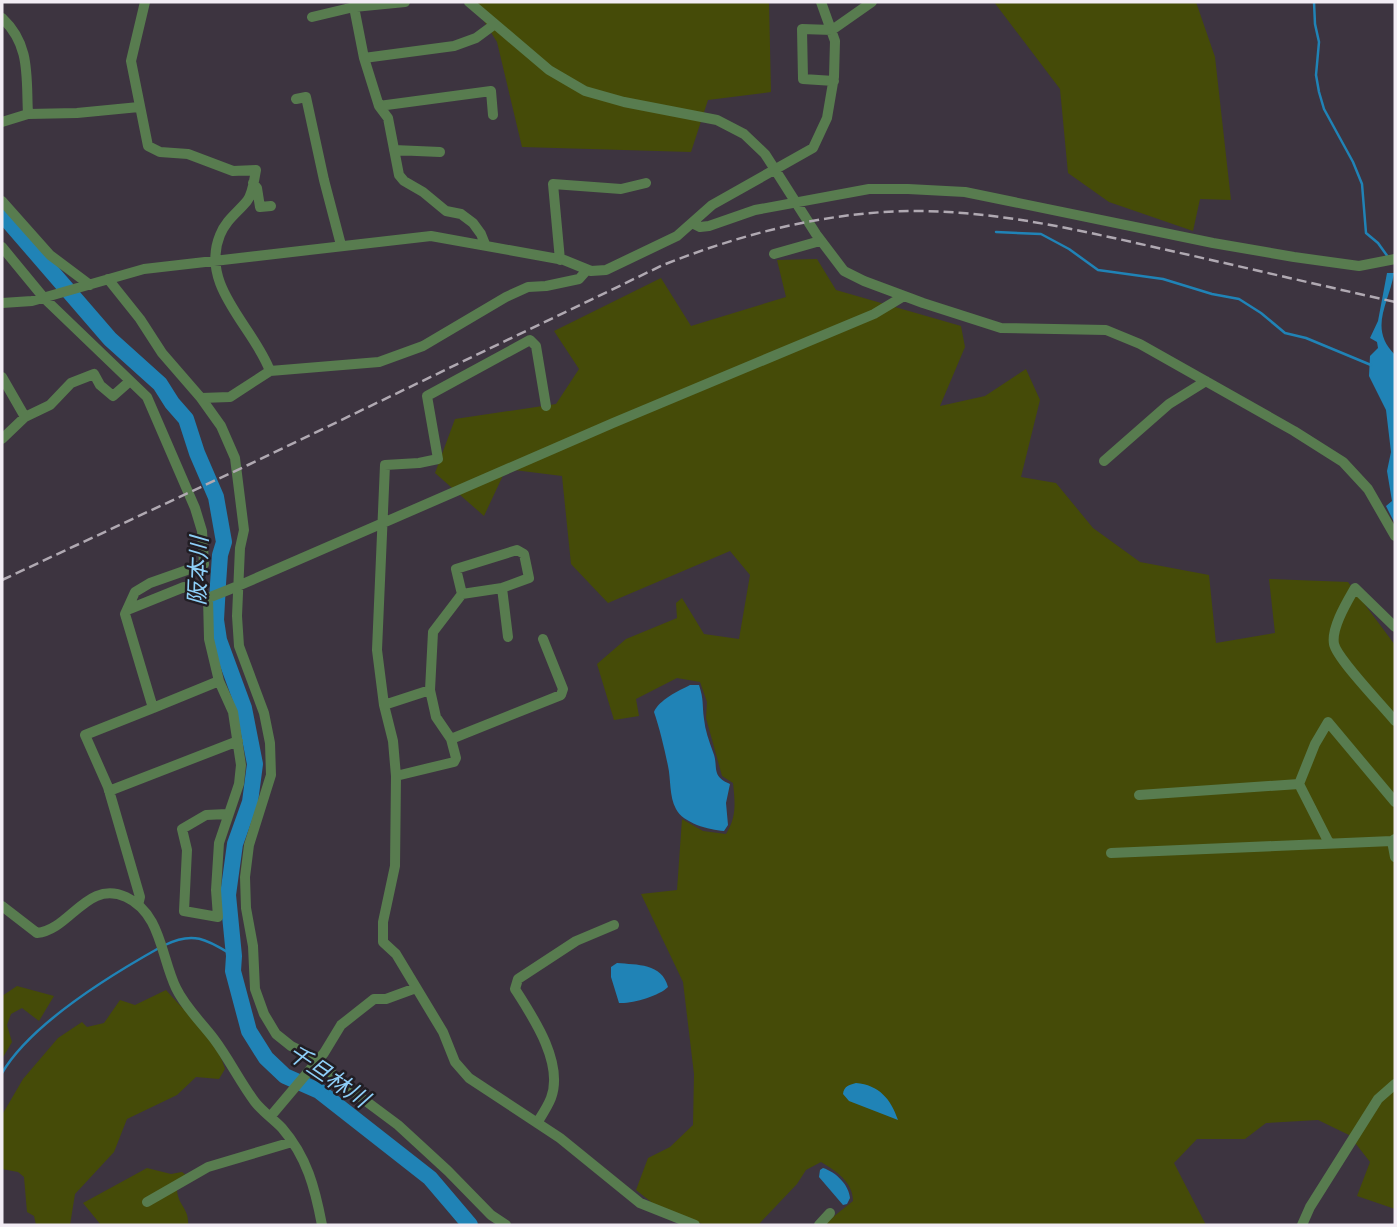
<svg xmlns="http://www.w3.org/2000/svg" width="1397" height="1227" font-family="Manrope,'Noto Sans JP',sans-serif">
  <style>
    .green { fill: #454b08 }
    .water { fill: #2083b6 }
    .lines { fill: none; stroke-linecap: round; stroke-linejoin: round }
    .stream { stroke: #2083b6; stroke-width: 2.5 }
    .river { stroke: #2083b6; stroke-width: 16 }
    .minor { stroke: #587c4f; stroke-width: 10 }
    .rail { stroke: #b0a9b2; stroke-width: 2.5; stroke-dasharray: 10 5; stroke-linecap: butt }
    .labels { text-anchor: middle; dominant-baseline: central; stroke-width: 5; stroke-linejoin: round; paint-order: stroke }
    .water-label { font-size: 23px; font-style: italic; fill: #8ecff8; stroke: #211d23 }
  </style>
  <rect width="100%" height="100%" fill="#3d3440"/>
  <!-- green -->
  <path class="green" d="M 472,2 L 769,2 L 771,92 L 708,100 L 691,152 L 522,147 L 497,42 Z
    M 994,2 L 1196,2 L 1215,57 L 1231,200 L 1200,199 L 1193,231 L 1109,202 L 1068,173 L 1060,89 Z
    M 817,259 L 836,290 L 961,326 L 965,347 L 940,406 L 985,396 L 1026,369 L 1040,400 L 1021,477 L 1056,483 L 1093,528 L 1140,562 L 1209,575 L 1216,643 L 1275,633 L 1269,579 L 1348,582 L 1395,645 L 1395,1209 L 1357,1196 L 1370,1162 L 1349,1135 L 1318,1120 L 1266,1123 L 1245,1139 L 1197,1139 L 1174,1163 L 1206,1225 L 823,1225 L 853,1201 C 853,1182 836,1171 821,1162 L 806,1170 L 797,1184 L 758,1225 L 705,1225 L 660,1209 L 636,1190 L 648,1158 L 670,1147 L 693,1125 L 694,1074 L 683,982 L 641,894 L 677,890 L 682,819 L 703,831 L 726,834 C 737,817 735,802 733,783 L 722,776 L 706,718 L 707,702 L 700,682 L 677,678 L 636,699 L 639,716 L 614,720 L 597,664 L 626,639 L 677,618 L 676,603 L 682,598 L 704,634 L 739,639 L 750,575 L 730,551 L 608,603 L 571,564 L 562,476 L 506,469 L 484,516 L 435,473 L 455,419 L 556,404 L 579,369 L 554,331 L 661,278 L 691,326 L 786,297 L 777,260 Z
    M 17,986 L 54,996 L 39,1021 L 22,1008 L 11,1014 L 7,1025 L 12,1042 L 2,1059 L 2,996 Z
    M 166,990 C 186,1013 217,1039 225,1069 L 219,1079 L 196,1077 L 177,1095 L 127,1119 L 114,1152 L 75,1194 L 70,1225 L 36,1225 L 34,1216 L 27,1212 L 24,1177 L 18,1172 L 2,1169 L 2,1115 L 23,1079 L 58,1038 L 82,1022 L 87,1027 L 104,1023 L 120,1000 L 135,1005 Z
    M 147,1168 L 171,1174 L 182,1172 L 187,1176 L 178,1181 C 173,1204 190,1206 188,1225 L 101,1225 L 83,1203 Z"/>
  <!-- water -->
  <path class="water" d="M 1387,273 L 1394,273 C 1389,304 1368,328 1395,355 L 1395,524 L 1386,506 L 1392,501 L 1387,471 L 1391,452 L 1386,410 L 1369,376 L 1370,356 L 1378,348 L 1377,342 L 1370,338 L 1378,321 Z
    M 690,685 L 699,685 C 704,700 702,704 704,719 C 705,730 709,741 713,752 C 719,766 710,776 730,784 L 726,803 L 728,825 L 724,831 C 709,830 683,823 676,809 C 669,796 671,779 668,766 C 665,751 659,726 654,712 C 659,700 678,691 690,685 Z
    M 617,963 C 637,965 662,963 668,987 C 659,996 632,1004 619,1003 L 611,977 L 611,967 Z
    M 856,1083 C 879,1085 891,1099 898,1120 L 849,1101 L 843,1094 C 844,1086 849,1085 856,1083 Z
    M 823,1168 C 836,1172 849,1185 850,1198 L 847,1204 L 843,1205 L 819,1177 L 820,1170 Z"/>
  <g class="lines">
    <!-- stream -->
    <path class="stream" d="M 1314,2 L 1315,24 L 1319,42 L 1316,75 L 1319,92 L 1324,109 L 1353,162 L 1362,184 L 1366,233 L 1378,243 L 1388,257
      M 996,232 L 1041,234 L 1069,249 L 1098,270 L 1163,279 L 1212,294 L 1239,299 L 1261,313 L 1285,333 L 1306,338 L 1371,365
      M 165,945 C 195,930 209,941 234,956
      M 2,1073 C 31,1024 109,976 159,948"/>
    <!-- river -->
    <path class="river" d="M 2,214 L 110,339 L 160,384 L 172,403 L 186,419 L 197,453 L 216,497 L 224,542 L 220,555 L 218,584 L 216,620 L 219,640 L 244,708 L 255,764 L 250,802 L 235,844 L 228,895 L 234,956 L 233,971 L 249,1031 L 266,1058 L 285,1076 L 319,1091 L 430,1178 L 470,1225"/>
    <!-- minor -->
    <path class="minor" d="M 145,2 L 131,61 L 148,146 L 160,152 L 188,154 L 233,171 L 256,170 C 254,180 253,193 247,201 C 237,213 226,220 220,235 C 199,286 254,327 270,371
      M 405,2 L 354,7 L 364,58 L 379,106 L 388,118 L 399,175 L 404,181 L 423,192 L 446,211 L 461,214 L 473,223 L 481,234 L 485,244
      M 469,2 L 549,70 L 585,91 L 624,102 L 717,120 L 744,134 L 765,154 L 816,234 L 844,271 L 864,281 L 923,303 L 1001,328 L 1106,330 L 1140,344 L 1294,431 L 1343,462 L 1368,489 L 1395,536
      M 312,17 L 354,7
      M 2,18 C 31,45 26,77 28,114
      M 364,58 L 454,46 L 476,38 L 495,24
      M 834,81 L 803,79 L 802,29 L 832,30 L 872,2
      M 296,99 L 306,97 L 324,180 L 341,245
      M 379,106 L 491,91 L 493,115
      M 2,122 L 28,114 L 77,113 L 139,107
      M 394,150 L 440,152
      M 253,183 L 257,188 L 260,207 L 271,206
      M 2,201 L 50,255 L 90,285
      M 692,223 L 700,227 L 709,226 L 755,210 L 869,189 L 908,189 L 965,192 L 1213,243 L 1294,257 L 1359,266 L 1395,259
      M 2,247 L 44,298 L 147,397 L 195,508 L 202,531 L 204,564 L 150,583 L 135,592 L 125,614 L 153,708 L 85,735 L 108,787 L 140,897 L 138,905
      M 774,254 L 820,241
      M 560,260 L 553,184 L 621,189 L 646,183
      M 108,279 L 140,319 L 162,353 L 201,398 L 221,426 L 235,458 L 244,530 L 240,548 L 237,616 L 239,646 L 264,713 L 270,743 L 271,775 L 249,845 L 245,877 L 246,908 L 253,946 L 255,989 L 264,1014 L 276,1034 L 291,1046 L 311,1056 L 351,1090 L 398,1125 L 448,1171 L 491,1215 L 506,1225
      M 2,303 L 32,301 L 144,269 L 431,236 L 564,260 L 591,271 L 606,270 L 677,236 L 712,205 L 813,148 L 827,118 L 834,77 L 835,41 L 821,2
      M 2,377 L 25,417
      M 201,398 L 230,397 L 270,371 L 379,362 L 423,346 L 506,297 L 528,287 L 546,286 L 579,279 L 587,270
      M 546,406 L 536,346 L 530,340 L 427,396 L 438,459 L 419,463 L 385,465 L 377,650 L 384,705 L 393,741 L 396,776 L 395,866 L 383,922 L 383,942 L 396,954 L 443,1032 L 455,1062 L 469,1078 L 560,1138 L 640,1203 L 695,1225
      M 2,439 L 25,417 L 50,405 L 71,383 L 94,374 L 100,385 L 113,396 L 130,381
      M 1104,461 L 1169,404 L 1206,381
      M 517,550 L 524,554 L 529,578 L 502,588 L 462,594 L 456,569 Z
      M 502,588 L 508,637
      M 208,598 L 209,639 L 219,681 L 233,712 L 241,765 L 239,784 L 219,843 L 216,890 L 218,917 L 184,911 L 187,850 L 182,829 L 206,815 L 227,814
      M 127,610 L 184,587 L 208,598 L 238,586 L 613,423 L 874,314 L 904,296
      M 1395,627 L 1355,588 C 1347,602 1331,628 1334,644 C 1337,659 1383,706 1395,721
      M 384,705 L 430,690 L 433,632 L 462,594
      M 153,708 L 219,681
      M 451,739 L 561,695 L 563,689 L 543,639
      M 396,776 L 454,762 L 456,758 L 451,739 L 436,717 L 430,690
      M 109,791 L 238,741
      M 1139,795 L 1299,784
      M 1392,841 L 1395,857
      M 1329,843 L 1299,784 L 1315,744 L 1328,722 L 1395,802
      M 1111,853 L 1392,841 L 1395,839
      M 2,906 L 37,933 C 70,930 87,879 126,897 C 161,913 161,957 176,988 C 185,1007 201,1022 214,1039 C 229,1059 240,1082 255,1102 C 262,1111 273,1119 282,1128 C 307,1157 315,1188 322,1225
      M 270,1117 L 324,1053 L 341,1025 L 374,999 L 386,999 L 416,988
      M 537,1123 C 542,1115 548,1106 551,1098 C 564,1063 533,1017 515,989 L 518,979 L 576,941 L 614,925
      M 147,1202 L 208,1167 L 292,1142
      M 819,1225 L 830,1213
      M 1302,1225 L 1310,1207 L 1378,1099 L 1395,1084"/>
    <!-- rail -->
    <path class="rail" d="M 2,580 L 248,465 L 663,265 C 734,237 807,217 884,212 C 980,206 1074,229 1167,250 C 1243,267 1319,285 1395,302"/>
  </g>
  <g class="labels">
    <!-- water labels -->
    <g class="water-label">
      <text transform="translate(197 571) rotate(-88)">阪本川</text>
      <text transform="translate(329 1075) rotate(34)">千旦林川</text>
    </g>
  </g>
  <!-- border -->
  <rect width="1397" height="1227" fill="none" stroke="#f2ecf4" stroke-width="7"/>
</svg>
